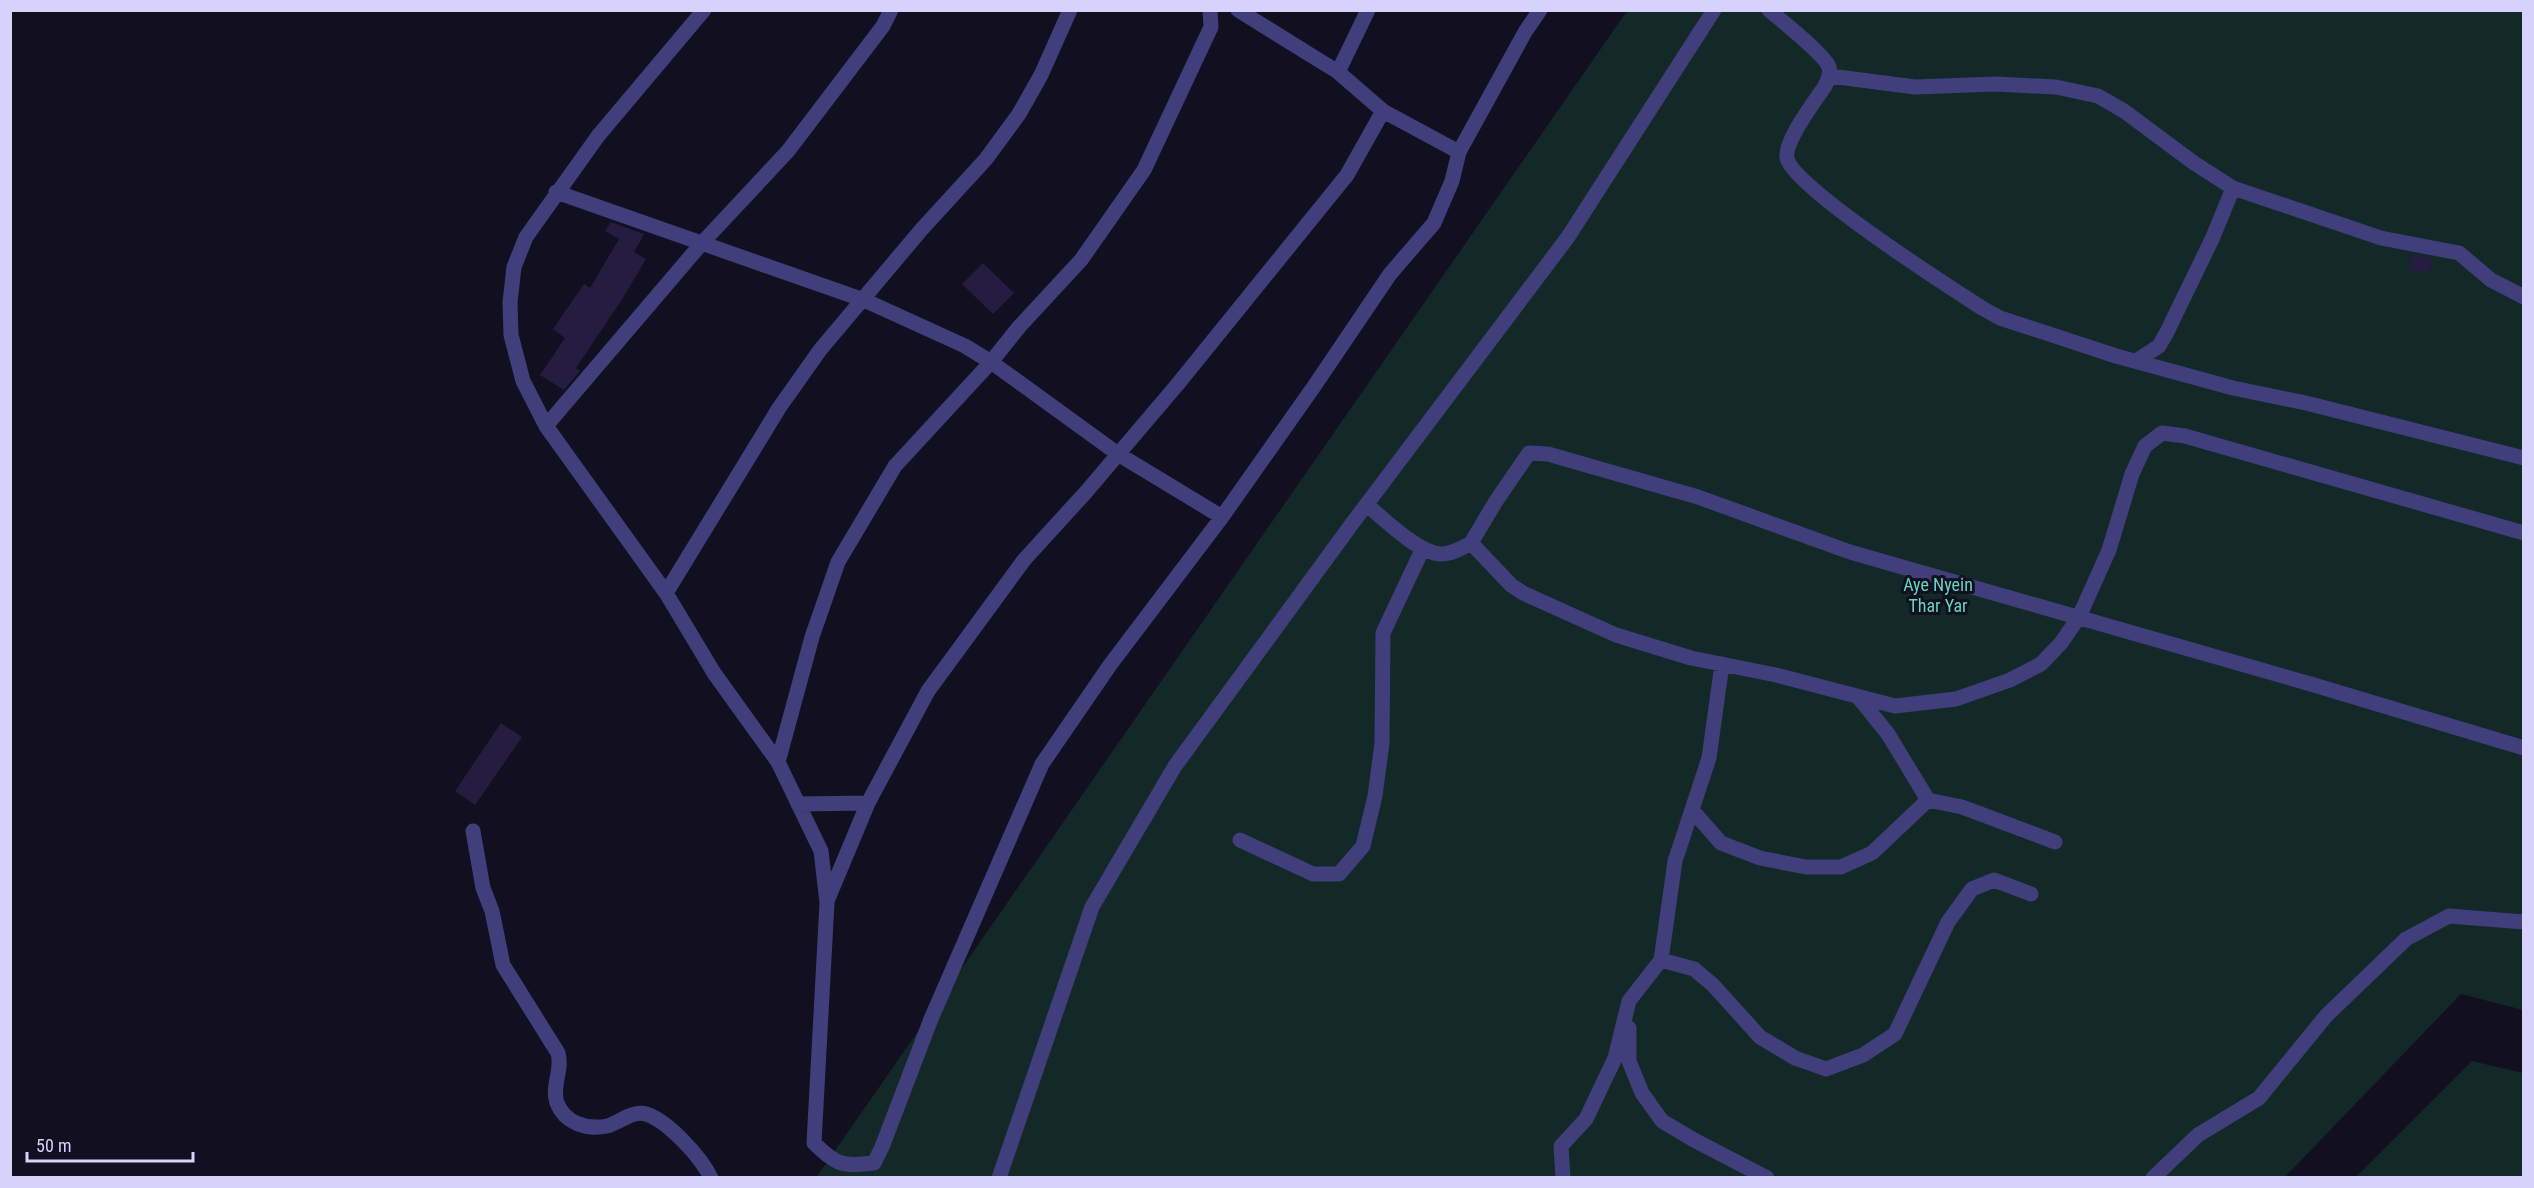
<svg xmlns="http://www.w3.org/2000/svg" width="2534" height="1188" font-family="'Roboto Condensed',sans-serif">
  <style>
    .green { fill: #122928 }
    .building { fill: #241d3f }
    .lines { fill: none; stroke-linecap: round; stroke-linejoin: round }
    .street { stroke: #403e7b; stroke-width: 15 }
    .labels { text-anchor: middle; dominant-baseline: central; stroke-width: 6; stroke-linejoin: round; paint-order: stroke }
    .park-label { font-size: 18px; fill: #64d4b8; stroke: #120f20 }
  </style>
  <rect width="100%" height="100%" fill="#120f20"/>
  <!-- green -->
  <path class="green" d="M 1627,11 L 2523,11 L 2523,1010 L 2461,994 L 2285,1177 L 816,1178 Z
    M 2472,1061 L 2523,1073 L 2523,1177 L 2356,1177 Z"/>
  <!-- building -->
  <path class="building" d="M 611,222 L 644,234 L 634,252 L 646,259 L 621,301 L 576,368 L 580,371 L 564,390 L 540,375 L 565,338 L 553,329 L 584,284 L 590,288 L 619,239 L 605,231 Z
    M 2412,254 L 2432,258 L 2428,273 L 2408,269 Z
    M 983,263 L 1014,293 L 993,314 L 962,284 Z
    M 501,723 L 522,737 L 475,805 L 455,791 Z"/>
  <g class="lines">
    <!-- street -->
    <path class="street" d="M 704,10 L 598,136 L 526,237 L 514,267 L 510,302 L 511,335 L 523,381 L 546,426 L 666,593 L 714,673 L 778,762 L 821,851 L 827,903 L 814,1143 C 836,1165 843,1167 874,1163 L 882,1147 L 931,1019 L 1042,764 L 1110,665 L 1222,517 L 1315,385 L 1390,274 L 1434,223 L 1452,181 L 1459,152 L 1525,32 L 1540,10
      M 1238,10 L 1338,72 L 1383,111 L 1459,152
      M 1769,10 C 1782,21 1824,54 1829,67 C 1831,74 1828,80 1825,86 C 1815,101 1784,141 1787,158 C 1791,186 1951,288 1982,308 L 2000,318 L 2116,356 L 2233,388 L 2306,403 L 2524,458
      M 1338,72 L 1368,10
      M 1830,76 L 1915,87 L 1996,84 L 2056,87 L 2098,96 L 2124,111 L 2194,163 L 2233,188 L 2381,238 L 2459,253 L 2491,280 L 2524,297
      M 556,192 L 864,300 L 965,346 L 991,362 L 1118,454 L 1222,517
      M 2136,361 L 2159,346 L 2167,332 L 2213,237 L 2233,188
      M 546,426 L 702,243 L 788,151 L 883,26 L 891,10
      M 1367,505 C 1384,519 1418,553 1441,554 C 1452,554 1462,548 1471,543 L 1511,585 L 1523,593 L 1616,635 L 1691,658 L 1776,675 L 1895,706 L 1956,699 L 2010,680 L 2041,664 L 2061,643 L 2079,617 L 2109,550 L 2132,474 L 2145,446 L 2162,433 L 2185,436 L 2524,533
      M 1471,543 L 1496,501 L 1529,453 L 1548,454 L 1698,497 L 1850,552 L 2314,685 L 2524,748
      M 666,593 L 779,408 L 820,350 L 921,230 L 986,159 L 1019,114 L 1041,75 L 1070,10
      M 1859,698 L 1888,734 L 1928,800 L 1962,807 L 2055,842
      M 778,762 L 812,637 L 838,562 L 895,466 L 991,362 L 1019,327 L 1081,260 L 1144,170 L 1211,27 L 1210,10
      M 798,804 L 868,803
      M 1692,810 L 1721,843 L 1760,858 L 1806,867 L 1841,867 L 1872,853 L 1928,800
      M 473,831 L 483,888 L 492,911 L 503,965 L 558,1053 C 563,1070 551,1087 557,1103 C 565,1123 586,1130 607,1126 C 619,1123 632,1110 646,1114 C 668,1121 701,1157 711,1178
      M 1240,840 L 1313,874 L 1339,874 L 1363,846 L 1375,796 L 1382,743 L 1383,633 L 1423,548
      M 827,901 L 868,803 L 928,691 L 1024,560 L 1086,492 L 1177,385 L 1347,175 L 1383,111
      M 1661,960 L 1694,969 L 1713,985 L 1760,1037 L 1795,1058 L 1826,1069 L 1863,1055 L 1895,1034 L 1948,922 L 1972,889 L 1994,880 L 2031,894
      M 1629,1028 L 1629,1061 L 1642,1093 L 1662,1121 L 1694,1140 L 1767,1178
      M 999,1178 L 1092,907 L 1175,766 L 1351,525 L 1568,237 L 1714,10
      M 1563,1178 L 1561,1146 L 1586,1119 L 1615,1058 L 1629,1001 L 1661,960 L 1675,861 L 1709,758 L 1722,664
      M 2153,1178 L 2198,1135 L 2259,1098 L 2326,1016 L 2406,939 L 2449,916 L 2524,922"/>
  </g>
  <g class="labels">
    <!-- park labels -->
    <g class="park-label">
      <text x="1938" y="584">Aye Nyein<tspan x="1938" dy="21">Thar Yar</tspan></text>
    </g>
  </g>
  <!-- border -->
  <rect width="2534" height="1188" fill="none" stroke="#d6d2fb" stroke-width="24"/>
  <!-- scale -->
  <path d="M27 1152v9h166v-9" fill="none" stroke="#d6d2fb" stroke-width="3"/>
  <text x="36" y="1152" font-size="18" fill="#d6d2fb" stroke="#120f20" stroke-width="4.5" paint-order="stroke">50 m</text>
</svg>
